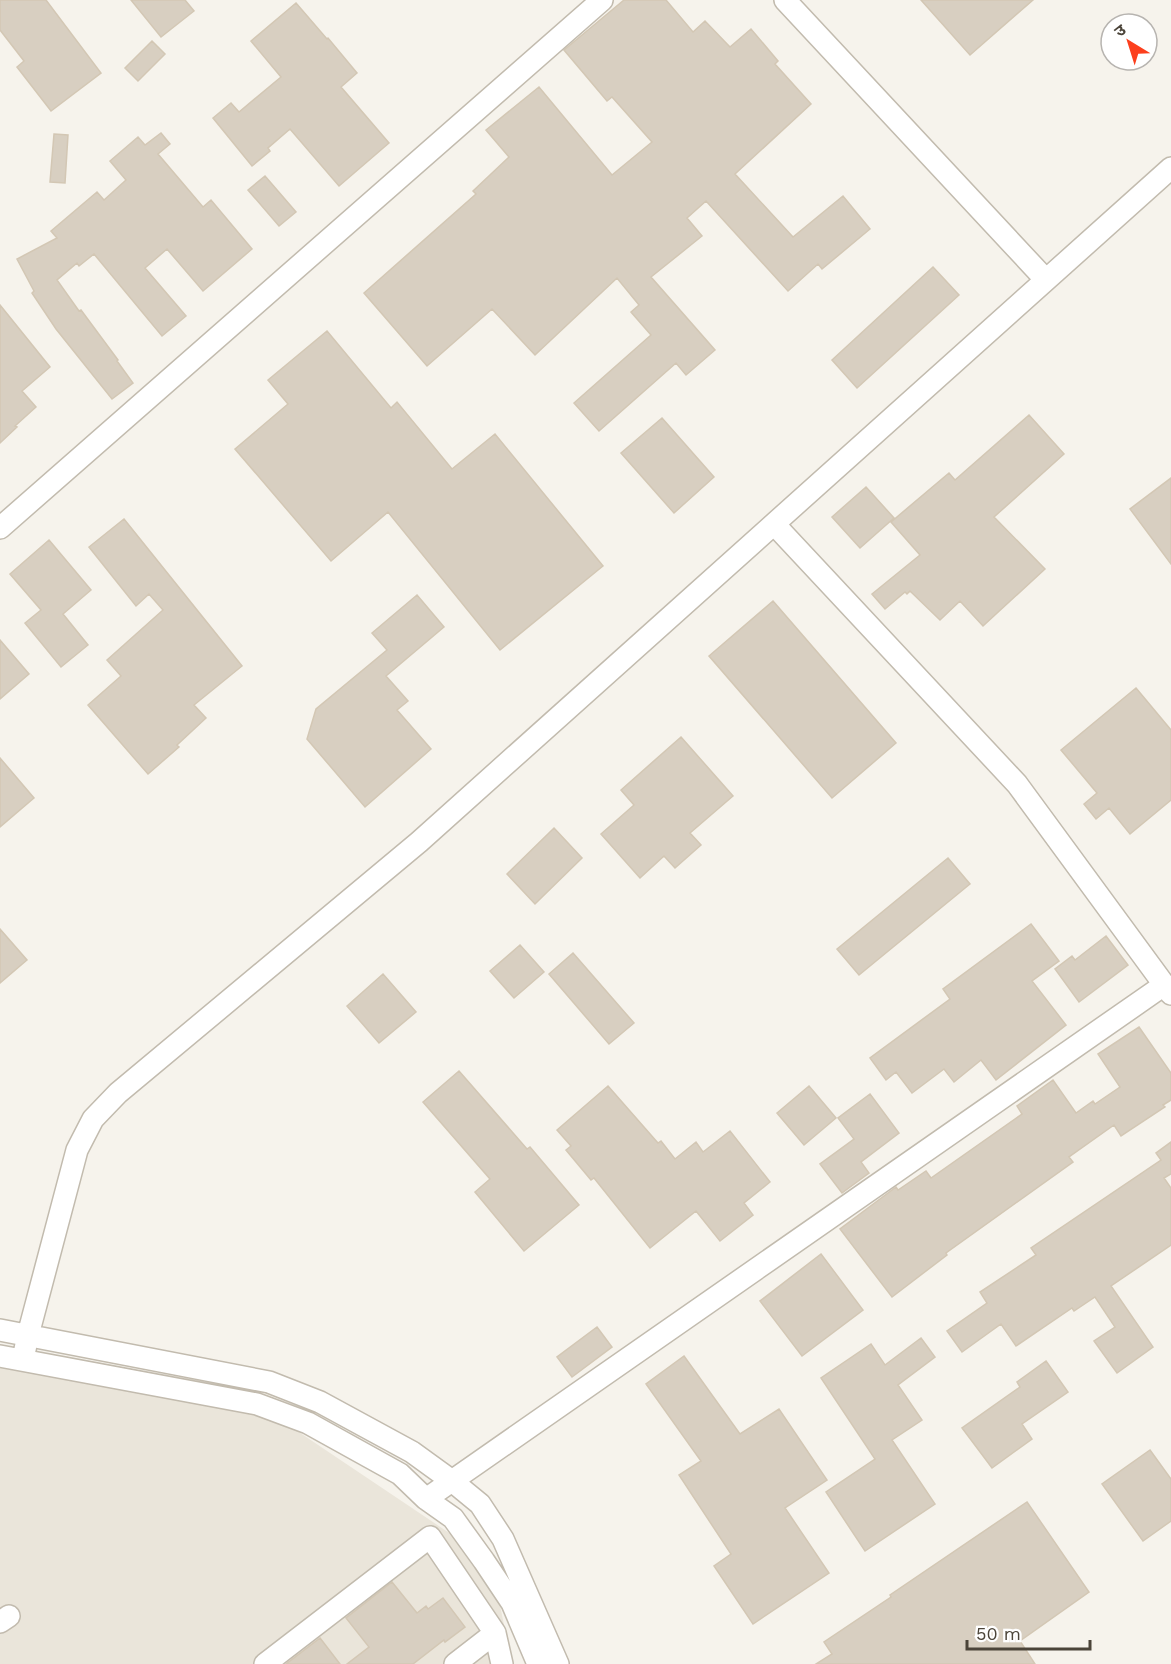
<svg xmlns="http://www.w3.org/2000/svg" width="1171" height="1664" font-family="'Work Sans','Noto Sans Devanagari',sans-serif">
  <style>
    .residential { fill: #eae5da }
    .building { fill: #d8cfc1; stroke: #d3c7b4; stroke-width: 1.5 }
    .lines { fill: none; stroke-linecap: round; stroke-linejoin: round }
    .minor-casing { stroke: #c2bbae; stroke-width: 24 }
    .minor { stroke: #fff; stroke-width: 21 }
  </style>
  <rect width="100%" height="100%" fill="#f6f3ec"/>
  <!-- residential -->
  <path class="residential" d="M 0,1344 L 22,1356 L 257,1404 L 491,1561 L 512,1664 L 0,1664 Z"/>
  <!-- building -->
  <path class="building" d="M 0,0 L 46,0 L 101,73 L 51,111 L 17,67 L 24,61 L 0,30 Z
    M 131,0 L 185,0 L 194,11 L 161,37 Z
    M 624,0 L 666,0 L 693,32 L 705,21 L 730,47 L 751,29 L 778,61 L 775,64 L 811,104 L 735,174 L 793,237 L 843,196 L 870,229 L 822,269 L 818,264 L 788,291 L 706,201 L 687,218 L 702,236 L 651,277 L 715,350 L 686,375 L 676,363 L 599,431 L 574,403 L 651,335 L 631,312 L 639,305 L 617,278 L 535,355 L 492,309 L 427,366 L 364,293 L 476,194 L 473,191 L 509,157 L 486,130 L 539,87 L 612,175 L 652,142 L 612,97 L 607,101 L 564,50 Z
    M 921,0 L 1033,0 L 970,55 Z
    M 296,3 L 327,39 L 328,38 L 357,73 L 341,87 L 389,143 L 339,186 L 290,129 L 268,148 L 270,151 L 252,166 L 213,118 L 231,103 L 239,112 L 281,77 L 251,41 Z
    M 152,41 L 165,54 L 138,81 L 125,68 Z
    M 161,133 L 170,144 L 158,154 L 203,207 L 211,200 L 252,249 L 203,291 L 167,249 L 145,268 L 186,316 L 162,336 L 94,254 L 79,266 L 77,263 L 57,280 L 79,311 L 81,310 L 118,360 L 117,361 L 133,383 L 112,399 L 56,329 L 32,293 L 34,291 L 17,259 L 57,238 L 51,231 L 97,192 L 104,200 L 126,180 L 110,161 L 138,137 L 145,145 Z
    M 54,134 L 68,135 L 65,183 L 50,182 Z
    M 265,176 L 296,212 L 279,226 L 248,190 Z
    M 933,267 L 959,295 L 857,388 L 832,360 Z
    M 0,305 L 50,367 L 22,391 L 36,407 L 15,426 L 17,427 L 0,443 Z
    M 327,331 L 391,408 L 397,402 L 452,469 L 495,434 L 603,566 L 500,650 L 388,512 L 331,561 L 235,449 L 288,404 L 268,380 Z
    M 1029,415 L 1064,454 L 994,517 L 1045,569 L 983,626 L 960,601 L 940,620 L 910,591 L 907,594 L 905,592 L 885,609 L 872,594 L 920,555 L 891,522 L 949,473 L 955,480 Z
    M 662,418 L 714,477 L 674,513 L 621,453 Z
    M 1171,478 L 1171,564 L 1130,509 Z
    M 866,487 L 894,518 L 860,548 L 832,517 Z
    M 124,519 L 242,666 L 194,705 L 206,718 L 177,745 L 179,747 L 148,774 L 88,705 L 121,676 L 107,660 L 163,610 L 149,594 L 136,606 L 89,547 Z
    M 49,540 L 91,590 L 63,614 L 88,645 L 61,667 L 25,623 L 41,610 L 10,574 Z
    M 417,595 L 444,627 L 386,676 L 408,701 L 397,710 L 431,749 L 365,807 L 307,739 L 316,709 L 387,650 L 372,633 Z
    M 773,601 L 896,743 L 832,798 L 709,656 Z
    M 0,640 L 29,674 L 0,699 Z
    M 1136,688 L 1171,730 L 1171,800 L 1130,834 L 1109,808 L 1096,819 L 1084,804 L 1097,793 L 1061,750 Z
    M 681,737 L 733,796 L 690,833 L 701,845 L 675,868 L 664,856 L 640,878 L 601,834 L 634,805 L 621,790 Z
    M 0,758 L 34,798 L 0,827 Z
    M 554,828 L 582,858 L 535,904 L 507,874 Z
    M 948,858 L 970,884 L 859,975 L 837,949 Z
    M 1031,924 L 1059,961 L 1032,981 L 1066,1025 L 996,1080 L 981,1060 L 954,1082 L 944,1069 L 912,1093 L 896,1072 L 886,1080 L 870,1058 L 950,999 L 943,989 Z
    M 0,929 L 27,960 L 0,983 Z
    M 1106,936 L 1128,965 L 1079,1002 L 1055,969 L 1072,956 L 1075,960 Z
    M 520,945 L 544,972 L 514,998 L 490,971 Z
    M 573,953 L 634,1023 L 609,1044 L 549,974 Z
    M 383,974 L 416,1012 L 379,1043 L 347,1006 Z
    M 1139,1027 L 1171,1073 L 1171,1100 L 1163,1105 L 1165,1107 L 1121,1136 L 1114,1125 L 1069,1157 L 1073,1162 L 946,1253 L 947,1255 L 892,1297 L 840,1229 L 896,1187 L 898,1190 L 926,1171 L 931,1178 L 1022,1114 L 1017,1106 L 1053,1080 L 1076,1113 L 1093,1101 L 1095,1104 L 1120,1087 L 1098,1054 Z
    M 459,1071 L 527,1149 L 530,1147 L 579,1205 L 524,1251 L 475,1192 L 490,1179 L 423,1102 Z
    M 608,1086 L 658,1143 L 661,1141 L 675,1159 L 696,1142 L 703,1152 L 730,1131 L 770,1182 L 744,1203 L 753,1215 L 720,1241 L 696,1211 L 650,1248 L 594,1178 L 591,1180 L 566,1150 L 571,1146 L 557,1130 Z
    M 809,1086 L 836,1118 L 804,1145 L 777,1113 Z
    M 870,1094 L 899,1133 L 861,1162 L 869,1173 L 842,1193 L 820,1164 L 854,1139 L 838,1118 Z
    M 1171,1142 L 1171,1174 L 1164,1178 L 1171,1188 L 1171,1245 L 1111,1286 L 1153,1347 L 1117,1373 L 1094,1341 L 1115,1327 L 1095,1297 L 1074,1311 L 1072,1308 L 1016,1346 L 1001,1324 L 962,1352 L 947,1331 L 987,1303 L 980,1292 L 1036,1255 L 1031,1248 L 1161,1160 L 1156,1153 Z
    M 821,1254 L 863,1310 L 802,1356 L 760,1301 Z
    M 597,1327 L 612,1347 L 572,1377 L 557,1357 Z
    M 921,1338 L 935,1357 L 898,1385 L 922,1420 L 892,1440 L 935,1504 L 865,1551 L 826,1492 L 875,1459 L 821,1378 L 871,1344 L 885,1365 Z
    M 684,1356 L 740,1434 L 779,1409 L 827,1480 L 785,1508 L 829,1573 L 753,1624 L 714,1566 L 731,1554 L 679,1475 L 701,1461 L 646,1384 Z
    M 1046,1361 L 1068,1392 L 1022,1424 L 1032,1439 L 992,1468 L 962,1428 L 1020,1387 L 1017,1382 Z
    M 1150,1450 L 1171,1479 L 1171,1521 L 1143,1541 L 1102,1484 Z
    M 1027,1502 L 1089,1592 L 1020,1641 L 1035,1664 L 816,1664 L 832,1654 L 824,1642 L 891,1597 L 890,1595 Z
    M 392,1582 L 417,1613 L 426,1606 L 428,1609 L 443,1598 L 465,1627 L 445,1642 L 444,1640 L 413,1664 L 347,1664 L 369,1647 L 346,1618 Z
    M 320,1638 L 340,1664 L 286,1664 Z"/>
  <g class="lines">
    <!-- minor casing -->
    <g class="minor-casing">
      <path id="minor" d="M 785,0 L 1046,280
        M 774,524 L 1017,784 L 1171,994
        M 0,528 L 602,0
        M 0,1330 L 269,1382 L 320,1402 L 412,1452 L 452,1481 L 480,1504 L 503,1539 L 558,1664
        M 0,1356 L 257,1404 L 308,1423 L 400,1474 L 426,1499 L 453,1518 L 484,1561 L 512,1603 L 538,1664
        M 23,1359 L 28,1335 L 77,1150 L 93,1119 L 118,1093 L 419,842 L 1171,168
        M 426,1499 L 1164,985
        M 0,1622 L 9,1616
        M 265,1664 L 430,1537 L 495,1633 L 502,1664
        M 455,1664 L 495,1633"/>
    </g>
    <!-- minor -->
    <use href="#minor" class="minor"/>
  </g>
  <!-- north arrow -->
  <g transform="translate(1129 42) rotate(322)"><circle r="28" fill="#ffffff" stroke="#b7b4b0" stroke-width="1.5"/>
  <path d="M0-4.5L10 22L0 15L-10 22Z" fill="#fc3f1d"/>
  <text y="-9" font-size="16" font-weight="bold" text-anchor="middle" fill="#4b4439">उ</text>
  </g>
  <!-- scale -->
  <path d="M967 1640v9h123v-9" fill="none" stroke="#4b4439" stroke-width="3"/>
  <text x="976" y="1640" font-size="18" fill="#4b4439" stroke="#ffffff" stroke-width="4.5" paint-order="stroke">50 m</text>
</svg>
